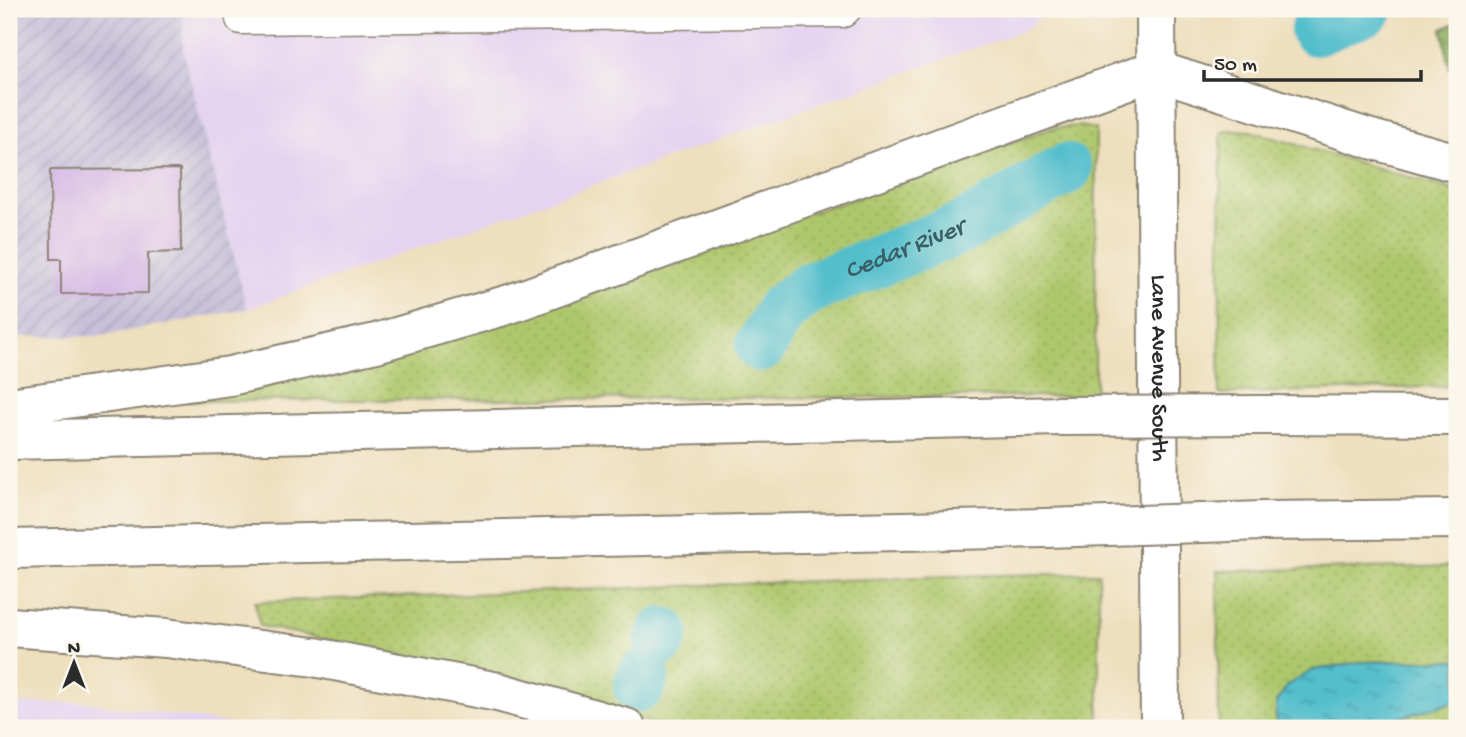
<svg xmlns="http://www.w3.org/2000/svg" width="1466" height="737" font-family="'Gochi Hand',sans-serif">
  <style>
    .built { fill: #e4d3f1 }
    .industrial { fill: url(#industrial-furrows) }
    .grass { fill: url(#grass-dots); stroke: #6d794c; stroke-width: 2 }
    .forest { fill: url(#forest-crowns); stroke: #5b6c46; stroke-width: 2 }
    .water { fill: url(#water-ripples); stroke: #3e747c; stroke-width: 2 }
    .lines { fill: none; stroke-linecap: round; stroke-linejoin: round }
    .river { stroke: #52becc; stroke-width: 52 }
    .building { fill: #cfafe5 }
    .minor-casing { stroke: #8c8574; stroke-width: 33 }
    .major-casing { stroke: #8c8574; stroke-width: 42 }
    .highway-casing { stroke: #8c8574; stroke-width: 42 }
    .minor { stroke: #fff; stroke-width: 30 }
    .major { stroke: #fff; stroke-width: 38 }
    .highway { stroke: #fff; stroke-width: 38 }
    .highway-bridge-casing { stroke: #8c8574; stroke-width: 42; stroke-linecap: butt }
    .highway-bridge { stroke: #fff; stroke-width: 38 }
    .labels { text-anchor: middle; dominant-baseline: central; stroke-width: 6; stroke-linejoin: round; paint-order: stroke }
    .street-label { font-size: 24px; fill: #2b2b2b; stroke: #fbf7ec }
    .water-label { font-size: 26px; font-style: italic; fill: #395e63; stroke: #fbf7ec }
  </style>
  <defs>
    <pattern id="industrial-furrows" width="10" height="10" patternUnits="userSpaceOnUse" patternTransform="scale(1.75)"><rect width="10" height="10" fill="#c6c0d9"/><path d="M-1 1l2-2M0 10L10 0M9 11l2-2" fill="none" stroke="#aaa5ba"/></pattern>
    <pattern id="grass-dots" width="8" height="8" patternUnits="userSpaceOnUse" patternTransform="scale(1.75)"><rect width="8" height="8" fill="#afc76c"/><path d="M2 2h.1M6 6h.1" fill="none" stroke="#97ab5e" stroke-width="1.8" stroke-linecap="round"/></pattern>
    <pattern id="forest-crowns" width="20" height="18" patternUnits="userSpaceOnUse" patternTransform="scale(1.75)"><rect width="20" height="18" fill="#8bac60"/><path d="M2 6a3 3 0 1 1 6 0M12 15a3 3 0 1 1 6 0" fill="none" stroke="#728c4f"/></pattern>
    <pattern id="water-ripples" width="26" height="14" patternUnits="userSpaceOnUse" patternTransform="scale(1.75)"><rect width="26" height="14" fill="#52becc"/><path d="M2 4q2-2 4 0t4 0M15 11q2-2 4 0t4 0" fill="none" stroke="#449ba6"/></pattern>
  </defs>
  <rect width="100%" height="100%" fill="#fbf7ec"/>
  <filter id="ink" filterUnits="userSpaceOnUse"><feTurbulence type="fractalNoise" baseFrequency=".0143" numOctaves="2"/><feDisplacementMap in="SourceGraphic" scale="14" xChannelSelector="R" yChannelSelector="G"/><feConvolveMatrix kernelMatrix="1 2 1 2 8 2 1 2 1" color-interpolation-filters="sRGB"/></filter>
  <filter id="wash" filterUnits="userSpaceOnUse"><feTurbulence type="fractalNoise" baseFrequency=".00686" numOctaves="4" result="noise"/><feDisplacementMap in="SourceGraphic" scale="28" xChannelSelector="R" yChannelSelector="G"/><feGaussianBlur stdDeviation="1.57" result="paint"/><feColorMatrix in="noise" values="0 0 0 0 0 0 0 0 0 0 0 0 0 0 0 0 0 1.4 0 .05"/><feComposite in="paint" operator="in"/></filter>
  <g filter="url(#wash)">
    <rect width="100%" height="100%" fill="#eedfbe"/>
    <!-- built -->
    <path class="built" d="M 183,9 L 1050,9 L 1025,30 L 247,309 L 183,50 Z
      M 86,702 L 257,728 L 9,728 L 9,704 Z"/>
    <!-- industrial -->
    <path class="industrial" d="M 9,9 L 183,9 L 183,50 L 247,309 L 100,336 L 9,337 Z"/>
    <!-- grass -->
    <path class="grass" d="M 1080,126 L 1096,129 L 1095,396 L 183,401 L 841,203 L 1052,128 Z
      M 1229,130 L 1250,131 L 1457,191 L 1457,386 L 1219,394 L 1221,133 Z
      M 1457,566 L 1457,660 L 1361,662 L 1276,702 L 1276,728 L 1219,728 L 1217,571 Z
      M 1099,573 L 1099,728 L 670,728 L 394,653 L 260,626 L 255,602 L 951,576 Z
      M 1457,701 L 1457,728 L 1364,728 Z"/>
    <!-- forest -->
    <path class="forest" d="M 1457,22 L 1457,71 L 1450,69 L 1442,29 Z"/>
    <!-- water -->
    <path class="water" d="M 1457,660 L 1457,701 L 1364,728 L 1276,728 L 1276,702 L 1289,684 L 1313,670 L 1361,662 Z"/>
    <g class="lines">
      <!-- river -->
      <g class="river">
        <path d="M 1316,30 L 1367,9"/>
        <path id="s1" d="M 761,346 L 782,309 L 810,288 L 962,228 L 1066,169"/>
        <path d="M 660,641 L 663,633"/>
        <path d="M 639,686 L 643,676"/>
      </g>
    </g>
    <g id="blocks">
      <!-- building -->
      <path class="building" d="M 180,169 L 181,252 L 148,253 L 148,293 L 61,294 L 61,259 L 51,259 L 50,170 Z"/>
    </g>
  </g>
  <g filter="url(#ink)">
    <use href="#blocks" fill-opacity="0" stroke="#8c8574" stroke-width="2"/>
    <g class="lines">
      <!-- minor casing -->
      <g class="minor-casing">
        <path id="minor" d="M 241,9 L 241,19 L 843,12 L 846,9"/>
      </g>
      <!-- major casing -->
      <g class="major-casing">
        <g id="major">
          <path id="s2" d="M 1156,9 L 1160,728"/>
        </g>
      </g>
      <!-- highway casing -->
      <g class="highway-casing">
        <path id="highway" d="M 9,407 L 230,376 L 376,343 L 510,304 L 1155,70 L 1371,139 L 1457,163
          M 1264,415 L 1457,416
          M 9,440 L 1061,416
          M 1263,521 L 1457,519
          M 9,549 L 1046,528
          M 9,627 L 166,638 L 314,657 L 498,692 L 626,728"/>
      </g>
      <!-- minor -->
      <use href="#minor" class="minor"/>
      <!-- major -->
      <use href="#major" class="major"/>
      <!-- highway -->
      <use href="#highway" class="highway"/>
      <!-- highway-bridge casing -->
      <g class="highway-bridge-casing">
        <path id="highway-bridge" d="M 1061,416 L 1264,415
          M 1046,528 L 1263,521"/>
      </g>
      <!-- highway-bridge -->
      <use href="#highway-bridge" class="highway-bridge"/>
    </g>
  </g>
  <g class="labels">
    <!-- street labels -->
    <g class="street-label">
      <text stroke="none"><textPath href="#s2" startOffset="359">Lane Avenue South</textPath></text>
    </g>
    <!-- water labels -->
    <g class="water-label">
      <text stroke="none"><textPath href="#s1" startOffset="180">Cedar River</textPath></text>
    </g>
  </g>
  <!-- margin -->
  <rect width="1466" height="737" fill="none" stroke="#fbf7ec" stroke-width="35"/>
  <!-- north arrow -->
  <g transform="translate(74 663)" stroke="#fbf7ec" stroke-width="5" paint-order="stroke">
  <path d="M0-5L12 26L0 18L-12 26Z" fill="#2b2b2b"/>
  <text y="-10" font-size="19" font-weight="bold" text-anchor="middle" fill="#2b2b2b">N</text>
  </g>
  <!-- scale -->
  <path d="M1204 70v10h217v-10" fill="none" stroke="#2b2b2b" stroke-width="3.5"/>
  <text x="1214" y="70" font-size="21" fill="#2b2b2b" stroke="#fbf7ec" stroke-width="5" paint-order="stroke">50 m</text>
</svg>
